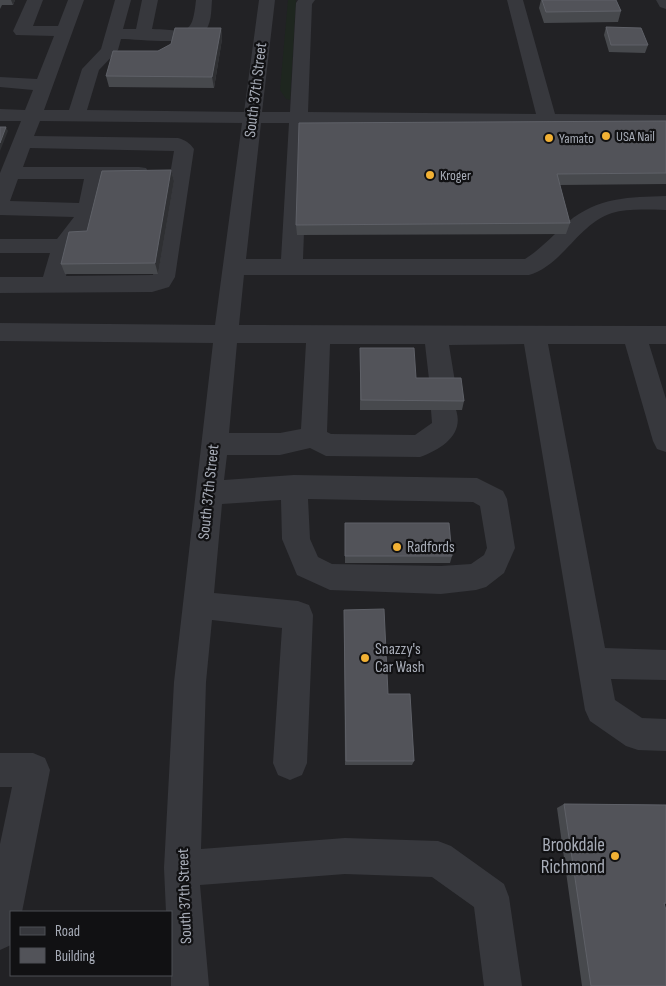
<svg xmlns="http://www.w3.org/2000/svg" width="666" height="986" font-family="'Sofia Sans Condensed',sans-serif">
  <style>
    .built { fill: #222225; fill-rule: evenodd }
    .green { fill: #1e261f }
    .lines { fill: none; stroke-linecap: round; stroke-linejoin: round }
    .minor { fill: #37383d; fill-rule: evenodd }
    .wall { fill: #47494d }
    .shaded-wall { fill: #2f3033 }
    .building { fill: #525359; stroke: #5f6168 }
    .poi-dot { fill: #f2b134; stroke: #111113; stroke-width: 2 }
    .labels { text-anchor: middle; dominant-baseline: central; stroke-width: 4.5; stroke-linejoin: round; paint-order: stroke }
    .far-poi-label { font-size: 14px; fill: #a8adb8; stroke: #111113; text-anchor: start }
    .street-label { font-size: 16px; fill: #a8adb8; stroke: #111113 }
    .poi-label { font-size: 16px; fill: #a8adb8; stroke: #111113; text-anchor: start }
    .near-poi-label { font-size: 19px; fill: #a8adb8; stroke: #111113; text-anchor: end }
  </style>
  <rect width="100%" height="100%" fill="#161618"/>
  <!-- built -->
  <path class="built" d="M 0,0 L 666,0 L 666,986 L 0,986 ZM 11,912 L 171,912 L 171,975 L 11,975 Z"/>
  <!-- green -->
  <path class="green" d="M 288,0 L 296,0 L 290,100 L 286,99 L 280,90 Z"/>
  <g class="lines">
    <!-- minor -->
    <path class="minor" d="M 27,0 L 43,0 L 33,26 L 58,26 L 68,0 L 84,0 L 44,110 L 69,110 L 82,69 L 101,49 L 115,0 L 131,0 L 123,29 L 136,29 L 142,0 L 158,0 L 152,29 C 187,30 192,38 196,0 L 212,0 C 211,12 212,24 203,34 C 191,46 138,39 121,39 L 118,50 L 99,70 L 87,110 L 244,112 L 259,0 L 275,0 L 262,112 L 290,112 L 296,3 L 298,0 L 315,0 L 312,4 L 308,112 L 536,114 L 507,0 L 523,0 L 555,114 L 666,115 L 666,127 L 308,123 L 303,259 L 525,259 C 541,249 554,234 568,222 C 598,197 630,197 666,196 L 666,210 C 649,210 628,208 612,213 C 578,224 563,265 529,275 L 244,275 L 239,325 L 666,326 L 666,344 L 649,344 L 666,399 L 666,452 L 657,449 L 653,441 L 625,344 L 548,344 L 605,648 L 666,650 L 666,680 L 611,679 L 615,700 L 642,718 L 666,719 L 666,751 L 638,750 L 626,746 L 590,721 L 585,710 L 524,344 L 449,345 L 456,388 L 452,395 L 443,398 L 434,395 L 430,388 L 425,344 L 330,344 L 327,432 L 331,434 L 415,435 L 432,423 L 431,410 L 435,403 L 444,400 L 453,403 C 468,431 445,448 420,457 L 326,456 L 310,448 L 280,455 L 227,455 L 224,480 L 294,475 L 477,478 L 503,491 L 507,499 L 515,548 L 504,573 L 486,587 L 476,590 L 441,594 L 330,590 L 297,575 L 282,539 L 281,500 L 222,504 L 214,593 L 298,601 L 309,605 L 313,615 L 307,763 L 302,775 L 290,780 L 278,775 L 273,763 L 282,628 L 212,620 L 206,682 L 201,849 L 345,838 L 438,841 L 451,846 L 504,884 L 509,897 L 522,986 L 484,986 L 474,907 L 432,877 L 345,874 L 200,885 L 209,986 L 171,986 L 171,912 L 166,912 L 164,868 L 174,682 L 213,343 L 0,341 L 0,323 L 215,325 L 242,123 L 40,121 L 34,136 L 178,138 C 185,140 190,143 194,149 L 175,277 L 169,287 L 152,292 L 0,293 L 0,277 L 43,277 L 50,253 L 0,253 L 0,239 L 57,239 L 74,217 L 0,215 L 0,173 L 21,121 L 0,121 L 0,109 L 25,110 L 33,90 L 0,87 L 0,77 L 37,79 L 54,36 L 16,35 L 13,31 ZM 261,123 L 289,123 L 281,259 L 246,259 ZM 30,148 L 174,151 L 153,275 L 66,276 L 74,248 L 91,225 L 99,210 L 104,179 L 139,179 L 146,178 L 149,173 L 146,168 L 139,167 L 23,167 ZM 18,179 L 84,179 L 79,203 L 10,201 ZM 237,343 L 306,343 L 301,429 L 280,433 L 229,433 ZM 308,499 L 473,502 L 480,506 L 487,548 L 484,555 L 471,564 L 441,566 L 332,564 L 318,557 L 310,539 Z
      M 656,0 L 666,0 L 666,9 L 660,7 Z
      M 0,753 L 33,753 L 45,758 L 50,770 L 22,912 L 11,912 L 11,945 L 0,950 L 0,844 L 12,787 L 0,787 Z"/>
  </g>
  <!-- wall -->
  <path class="wall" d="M 0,0 L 15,0 L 13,5 L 2,5 L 0,9 Z
    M 541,0 L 616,0 L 621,11 L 618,22 L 544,23 L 539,8 Z
    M 606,27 L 648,45 L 645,53 L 609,52 L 604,35 Z
    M 221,28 L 222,39 L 214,88 L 109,87 L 106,76 L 158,51 Z
    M 666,121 L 666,184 L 560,185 L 570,223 L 566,234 L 297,235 L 296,225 Z
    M 171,170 L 174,181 L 158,274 L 65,274 L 61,264 L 87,231 Z
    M 360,348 L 416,378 L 464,401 L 462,410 L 360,410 Z
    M 345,531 L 452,556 L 450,563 L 345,563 Z
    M 344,617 L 388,694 L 414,761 L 412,765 L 345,765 Z
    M 564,804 L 666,805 L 666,904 L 665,904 L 666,986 L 582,986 L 557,808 Z"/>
  <!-- shaded-wall -->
  <path class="shaded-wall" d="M 11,0 L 15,0 L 13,5 Z
    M 221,28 L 222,39 L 214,88 L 212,77 Z
    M 6,127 L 8,131 L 0,151 L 0,143 Z
    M 171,170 L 174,181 L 158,274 L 155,263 Z"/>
  <!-- building -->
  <path class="building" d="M 542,0 L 616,0 L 621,11 L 546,12 Z
    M 606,27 L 641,28 L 648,45 L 611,45 Z
    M 175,28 L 221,28 L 212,77 L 106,76 L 113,51 L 158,51 L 171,44 Z
    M 666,121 L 666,173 L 557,174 L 570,223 L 296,225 L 299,123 Z
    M 0,127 L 6,127 L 0,143 Z
    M 171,170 L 155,263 L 61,264 L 69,232 L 87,231 L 102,171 Z
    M 360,348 L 414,348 L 416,378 L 461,378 L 464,401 L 361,400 Z
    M 345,523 L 449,523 L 452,556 L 345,556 Z
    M 384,609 L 388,694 L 410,694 L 414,761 L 346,761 L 344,610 Z
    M 564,804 L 666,805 L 666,903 L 664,903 L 666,910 L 666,986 L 591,986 Z"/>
  <!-- markers -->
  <g class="poi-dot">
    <circle cx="606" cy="136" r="5"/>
    <circle cx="549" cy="138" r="5"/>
    <circle cx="430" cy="175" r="5"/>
    <circle cx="397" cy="547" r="5"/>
    <circle cx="365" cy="658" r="5"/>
    <circle cx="615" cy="856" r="5"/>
  </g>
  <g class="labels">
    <!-- far-poi labels -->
    <g class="far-poi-label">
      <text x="616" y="136">USA Nail</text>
      <text x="559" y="138">Yamato</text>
      <text x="440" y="175">Kroger</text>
    </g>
    <!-- street labels -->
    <g class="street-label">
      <text transform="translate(256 90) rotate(-83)">South 37th Street</text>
      <text transform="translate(209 492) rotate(-84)">South 37th Street</text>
      <text transform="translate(185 896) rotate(-92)">South 37th Street</text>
    </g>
    <!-- poi labels -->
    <g class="poi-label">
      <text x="407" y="547">Radfords</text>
      <text x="375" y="649">Snazzy's<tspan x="375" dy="18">Car Wash</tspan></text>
    </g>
    <!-- near-poi labels -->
    <g class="near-poi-label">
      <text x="605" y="845">Brookdale<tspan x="605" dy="22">Richmond</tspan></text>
    </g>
  </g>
  <!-- legend -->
  <rect x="10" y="911" width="162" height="65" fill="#111113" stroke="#4d4f55"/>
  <rect x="20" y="927" width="25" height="8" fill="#37383d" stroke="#4d4f55"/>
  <text x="55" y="936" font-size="15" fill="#a8adb8">Road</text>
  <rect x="20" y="948" width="25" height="15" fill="#525359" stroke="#4d4f55"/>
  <text x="55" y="961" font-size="15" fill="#a8adb8">Building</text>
</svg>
